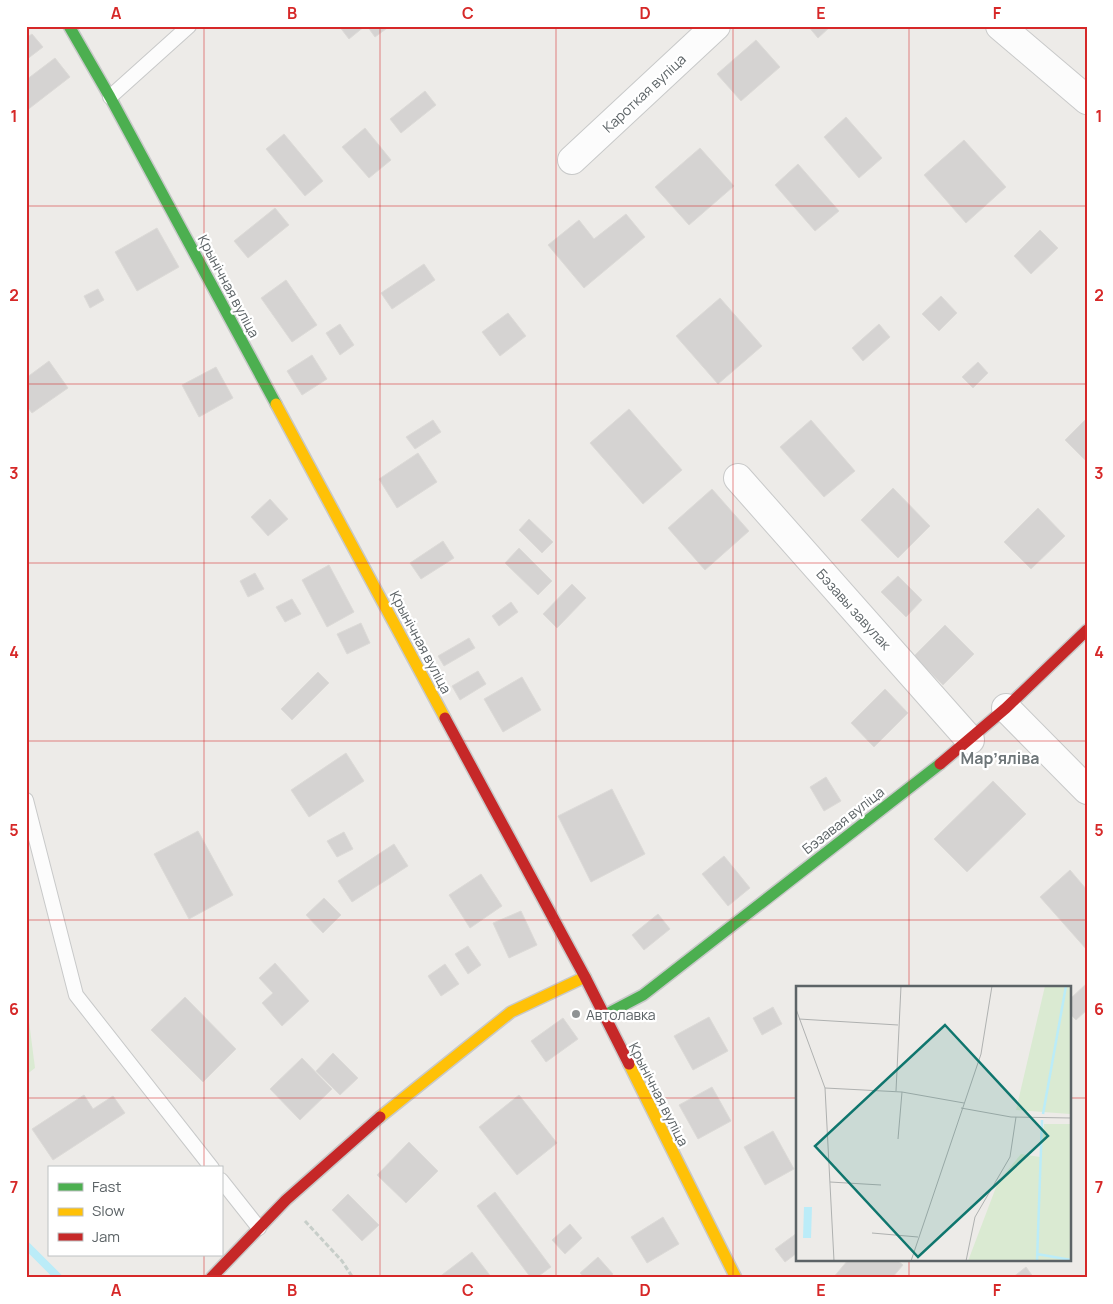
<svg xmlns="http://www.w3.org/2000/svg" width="1113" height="1304" font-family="Manrope,sans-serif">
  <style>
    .green { fill: #daead2 }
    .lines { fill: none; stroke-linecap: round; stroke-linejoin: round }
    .stream { stroke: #bbecf8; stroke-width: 8 }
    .building { fill: #d5d3d2; stroke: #dcdad7 }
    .lane-casing { stroke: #c8c9c9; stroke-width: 16 }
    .street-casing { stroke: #c8c9c9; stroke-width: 30 }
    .fast-casing { stroke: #c8c9c9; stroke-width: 14 }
    .slow-casing { stroke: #c8c9c9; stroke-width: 14 }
    .jam-casing { stroke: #c8c9c9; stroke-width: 14 }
    .path { stroke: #c7cec9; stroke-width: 3; stroke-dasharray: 5 2.5; stroke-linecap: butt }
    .lane { stroke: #fcfcfc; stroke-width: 14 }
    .street { stroke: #fcfcfc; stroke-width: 28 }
    .fast { stroke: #4caf50; stroke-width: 11 }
    .slow { stroke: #ffc107; stroke-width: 11 }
    .jam { stroke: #c62828; stroke-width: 11 }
    .grid { fill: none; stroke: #d62828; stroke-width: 1; stroke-opacity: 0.55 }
    .poi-dot { fill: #8f9394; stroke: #fff; stroke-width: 2 }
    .labels { text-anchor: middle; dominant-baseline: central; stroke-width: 4.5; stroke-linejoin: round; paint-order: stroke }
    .street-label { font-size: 14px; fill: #5c6366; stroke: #fff }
    .poi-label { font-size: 14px; fill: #5c6366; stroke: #fff; text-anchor: start }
    .quarter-label { font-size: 16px; font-weight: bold; fill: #6d7578; stroke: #fff }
    .inset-river { fill: none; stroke: #bbecf8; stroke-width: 2.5 }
    .inset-road { fill: none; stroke: #afb1b0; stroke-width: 1 }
    .view { fill: #0f766e; fill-opacity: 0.15; stroke: #0f766e; stroke-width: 2.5 }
    .inset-edge { fill: none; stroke: #5c6366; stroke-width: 2.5 }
    .neatline { fill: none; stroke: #d62828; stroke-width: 2 }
    .grid-label { font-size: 16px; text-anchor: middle; font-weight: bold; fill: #d62828 }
  </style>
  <rect width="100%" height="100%" fill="#edebe8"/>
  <!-- green -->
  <path class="green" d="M 26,998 L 35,1068 L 26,1075 Z"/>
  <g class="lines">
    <!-- stream -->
    <path class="stream" d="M 26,1245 L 59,1278"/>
  </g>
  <!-- building -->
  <path class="building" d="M 339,26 L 365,26 L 349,39 Z
    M 367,26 L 390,26 L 375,37 Z
    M 808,26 L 831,26 L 818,38 Z
    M 32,34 L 43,47 L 26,60 L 26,38 Z
    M 756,40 L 780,67 L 741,101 L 717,74 Z
    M 55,58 L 70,77 L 26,111 L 26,80 Z
    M 425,91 L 436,105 L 401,133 L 390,119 Z
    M 846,117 L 882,158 L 859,178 L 824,137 Z
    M 365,128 L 391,160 L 369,178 L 342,147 Z
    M 284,134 L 323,181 L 305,196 L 266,149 Z
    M 964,140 L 1006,187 L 966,223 L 924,175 Z
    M 700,148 L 734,186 L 689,225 L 655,187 Z
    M 798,164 L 839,211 L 815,231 L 775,185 Z
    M 275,208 L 289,225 L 248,258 L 234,241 Z
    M 626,214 L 645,237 L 584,288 L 548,245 L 579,220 L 594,239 Z
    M 157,228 L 179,267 L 137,291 L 115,252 Z
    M 1040,230 L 1058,248 L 1031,274 L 1014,256 Z
    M 424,264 L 435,280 L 392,309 L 381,293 Z
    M 286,280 L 317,325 L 292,342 L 261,298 Z
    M 98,289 L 104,300 L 90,308 L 84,296 Z
    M 941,296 L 957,313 L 939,331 L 922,314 Z
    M 720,298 L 762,346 L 718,384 L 676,336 Z
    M 508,313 L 526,336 L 500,356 L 482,332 Z
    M 340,324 L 354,345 L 340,355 L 326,333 Z
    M 879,324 L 890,337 L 863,361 L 852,348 Z
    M 312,355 L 327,379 L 302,395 L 287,371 Z
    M 49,361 L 68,388 L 32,413 L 26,405 L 26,378 Z
    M 978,362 L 988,373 L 973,388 L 962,377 Z
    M 216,367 L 233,398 L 199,417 L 182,385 Z
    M 629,409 L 682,470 L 643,504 L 590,443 Z
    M 1087,418 L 1087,462 L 1065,440 Z
    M 433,420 L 441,432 L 415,449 L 406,437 Z
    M 811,420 L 855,471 L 824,497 L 780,447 Z
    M 418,453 L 437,482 L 397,508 L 379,479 Z
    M 893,488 L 930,526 L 898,558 L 861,520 Z
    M 712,489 L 749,531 L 705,570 L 668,528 Z
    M 270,499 L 288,519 L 268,536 L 251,517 Z
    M 1038,508 L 1065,536 L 1031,569 L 1004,542 Z
    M 529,519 L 553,542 L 542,553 L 519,530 Z
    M 443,541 L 454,558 L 421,579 L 410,563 Z
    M 519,548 L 552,581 L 538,595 L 505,563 Z
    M 329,565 L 354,612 L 327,627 L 302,580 Z
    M 255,573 L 264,589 L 248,597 L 240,581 Z
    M 898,576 L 922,600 L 906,617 L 881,592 Z
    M 572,584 L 586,598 L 557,628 L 543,614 Z
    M 292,599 L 301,614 L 285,622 L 276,607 Z
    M 511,602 L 518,612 L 499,626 L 492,616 Z
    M 361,623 L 370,643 L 347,654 L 337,634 Z
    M 945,625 L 974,654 L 943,685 L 914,656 Z
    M 469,638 L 475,648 L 444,666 L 438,656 Z
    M 478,671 L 486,684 L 460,700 L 452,686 Z
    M 318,672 L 329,683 L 292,720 L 281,709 Z
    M 522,677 L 541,710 L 503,732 L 484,699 Z
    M 885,689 L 908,713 L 874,747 L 851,723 Z
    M 346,753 L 364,781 L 309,817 L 291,790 Z
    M 826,777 L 841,801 L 824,811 L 810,787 Z
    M 993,781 L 1026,814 L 967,872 L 934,839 Z
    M 612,789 L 645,854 L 591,882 L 558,816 Z
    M 198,831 L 233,895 L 189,919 L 154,854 Z
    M 344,832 L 353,849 L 337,857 L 327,841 Z
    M 394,844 L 408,866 L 352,902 L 338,881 Z
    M 724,856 L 750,888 L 728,906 L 702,874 Z
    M 1070,870 L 1087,890 L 1087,950 L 1040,897 Z
    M 481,874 L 502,906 L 470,928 L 449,895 Z
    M 324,898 L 341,915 L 323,933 L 306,915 Z
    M 521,911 L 537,945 L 509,958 L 493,923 Z
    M 658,914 L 670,929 L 644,950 L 632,935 Z
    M 468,946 L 481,965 L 468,974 L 455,954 Z
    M 275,963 L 309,1001 L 282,1026 L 262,1003 L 273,993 L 259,978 Z
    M 445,964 L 459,984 L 441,996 L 428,976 Z
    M 1087,983 L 1087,1010 L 1076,1020 L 1069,1013 L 1069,1000 Z
    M 185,997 L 236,1049 L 203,1082 L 151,1030 Z
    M 773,1007 L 782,1024 L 762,1035 L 753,1018 Z
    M 709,1017 L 728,1051 L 693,1070 L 674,1036 Z
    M 563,1018 L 578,1039 L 546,1062 L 531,1041 Z
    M 333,1053 L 358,1078 L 340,1095 L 316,1071 Z
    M 302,1058 L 332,1089 L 300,1120 L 270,1089 Z
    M 712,1087 L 731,1121 L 698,1139 L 679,1105 Z
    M 84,1095 L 93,1109 L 113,1096 L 125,1113 L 53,1160 L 32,1129 Z
    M 519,1095 L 557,1143 L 517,1175 L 479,1127 Z
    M 773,1131 L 794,1169 L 765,1185 L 744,1147 Z
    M 409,1142 L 438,1171 L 406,1203 L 377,1175 Z
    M 495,1192 L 551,1267 L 536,1278 L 531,1278 L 477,1206 Z
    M 348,1194 L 379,1225 L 362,1241 L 332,1210 Z
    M 663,1217 L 679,1244 L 647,1263 L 631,1237 Z
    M 570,1224 L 582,1238 L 565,1254 L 552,1240 Z
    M 797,1233 L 797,1253 L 785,1262 L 775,1249 Z
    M 472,1252 L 492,1278 L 438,1278 Z
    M 598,1257 L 613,1274 L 609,1278 L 585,1278 L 580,1273 Z
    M 848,1260 L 897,1260 L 903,1265 L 892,1278 L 867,1278 L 865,1275 L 862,1278 L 833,1278 Z
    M 1026,1267 L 1034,1278 L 1012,1278 Z"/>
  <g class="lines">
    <!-- lane casing -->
    <g class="lane-casing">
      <path id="lane" d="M 110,97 L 189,26
        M 26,800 L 76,995 L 212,1168
        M 221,1180 L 259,1228"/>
    </g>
    <!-- street casing -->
    <g class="street-casing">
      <path id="street" d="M 1000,26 L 1087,100
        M 572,160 L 716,26
        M 738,478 L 970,740
        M 1006,708 L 1087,790"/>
    </g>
    <!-- fast casing -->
    <g class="fast-casing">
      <path id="fast" d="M 69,26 L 110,97 L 276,404
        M 603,1016 L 643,995 L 940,764"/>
    </g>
    <!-- slow casing -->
    <g class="slow-casing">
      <path id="slow" d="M 276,404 L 445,718
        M 629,1064 L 736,1278
        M 380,1117 L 511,1012 L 585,977"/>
    </g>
    <!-- jam casing -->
    <g class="jam-casing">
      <path id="jam" d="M 445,718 L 585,977 L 629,1064
        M 940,764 L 1006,708 L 1087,630
        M 211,1278 L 286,1200 L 380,1117"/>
    </g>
    <!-- path -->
    <path class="path" d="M 305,1221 L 342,1261 L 353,1278"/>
    <!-- lane -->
    <use href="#lane" class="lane"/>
    <!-- street -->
    <use href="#street" class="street"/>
    <!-- fast -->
    <use href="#fast" class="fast"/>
    <!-- slow -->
    <use href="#slow" class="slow"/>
    <!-- jam -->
    <use href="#jam" class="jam"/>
  </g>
  <!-- grid -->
  <path class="grid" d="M 204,26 L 204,1168M 380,26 L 380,1278M 556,26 L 556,1278M 733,26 L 733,1278M 909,26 L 909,988M 26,206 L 1087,206M 26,384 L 1087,384M 26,563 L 1087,563M 26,741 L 1087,741M 26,920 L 1087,920M 26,1098 L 797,1098M 1069,1098 L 1087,1098M 204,1255 L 204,1278M 909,1260 L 909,1278"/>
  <!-- markers -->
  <circle class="poi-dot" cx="576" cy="1014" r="5"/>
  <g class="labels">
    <!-- street labels -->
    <g class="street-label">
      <text transform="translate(644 93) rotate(-43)">Кароткая вуліца</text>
      <text transform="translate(229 286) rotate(62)">Крынічная вуліца</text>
      <text transform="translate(854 609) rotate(48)">Бэзавы завулак</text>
      <text transform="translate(421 642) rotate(62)">Крынічная вуліца</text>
      <text transform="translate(843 820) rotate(-38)">Бэзавая вуліца</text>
      <text transform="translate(659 1094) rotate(63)">Крынічная вуліца</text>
    </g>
    <!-- poi labels -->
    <g class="poi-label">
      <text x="586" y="1014">Автолавка</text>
    </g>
    <!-- quarter labels -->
    <g class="quarter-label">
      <text x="1000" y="758">Марʼяліва</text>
    </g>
  </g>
  <!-- overview -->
  <g transform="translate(796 986)">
    <rect width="275" height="275" fill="#edebe8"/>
    <path d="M 249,0 L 275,0 L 274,128 L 220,124 ZM 248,138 L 275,138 L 275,275 L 172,275 L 202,196 L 225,168 L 244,171 Z" fill="#daead2"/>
    <path d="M 8,221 L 16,221 L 15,252 L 7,252 Z" fill="#bbecf8"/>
    <path class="inset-river" d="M 247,128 L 270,0M 241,268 L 275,274M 241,275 L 246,134"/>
    <path class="inset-road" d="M 0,23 L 29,102 L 38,275M 3,33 L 102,39M 29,102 L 106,106 L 168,117M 100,105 L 105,0M 165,122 L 215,131 L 275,132M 102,153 L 106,106M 34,196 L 85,199M 76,247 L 122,251M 115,275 L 185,68 L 196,0M 170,275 L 179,231 L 214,171 L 220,131"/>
    <path class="view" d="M 149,39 L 252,150 L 122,271 L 19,160 Z"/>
    <rect width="275" height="275" class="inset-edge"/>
  </g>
  <!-- border -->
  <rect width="1113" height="1304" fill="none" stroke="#ffffff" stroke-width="55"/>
  <!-- legend -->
  <rect x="48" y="1166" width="175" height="90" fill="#ffffff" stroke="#bec1c2"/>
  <rect x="58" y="1183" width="25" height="8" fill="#4caf50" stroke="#bec1c2"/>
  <text x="92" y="1192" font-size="15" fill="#5c6366">Fast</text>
  <rect x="58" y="1208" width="25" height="8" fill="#ffc107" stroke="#bec1c2"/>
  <text x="92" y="1216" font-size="15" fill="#5c6366">Slow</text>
  <rect x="58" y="1233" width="25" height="8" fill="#c62828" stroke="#bec1c2"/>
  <text x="92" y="1242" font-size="15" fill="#5c6366">Jam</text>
  <rect x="28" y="28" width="1058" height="1248" class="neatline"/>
  <g class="grid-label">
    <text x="116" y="19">A</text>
    <text x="292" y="19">B</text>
    <text x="468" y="19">C</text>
    <text x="645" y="19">D</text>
    <text x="821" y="19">E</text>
    <text x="997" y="19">F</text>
    <text x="14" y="122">1</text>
    <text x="1099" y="122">1</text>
    <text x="14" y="301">2</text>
    <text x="1099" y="301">2</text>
    <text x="14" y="479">3</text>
    <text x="1099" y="479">3</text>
    <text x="14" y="658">4</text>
    <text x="1099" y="658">4</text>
    <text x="14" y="836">5</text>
    <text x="1099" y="836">5</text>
    <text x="14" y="1015">6</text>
    <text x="1099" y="1015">6</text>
    <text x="14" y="1193">7</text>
    <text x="1099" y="1193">7</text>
    <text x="116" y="1296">A</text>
    <text x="292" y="1296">B</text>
    <text x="468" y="1296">C</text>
    <text x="645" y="1296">D</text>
    <text x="821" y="1296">E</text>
    <text x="997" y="1296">F</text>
  </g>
</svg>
